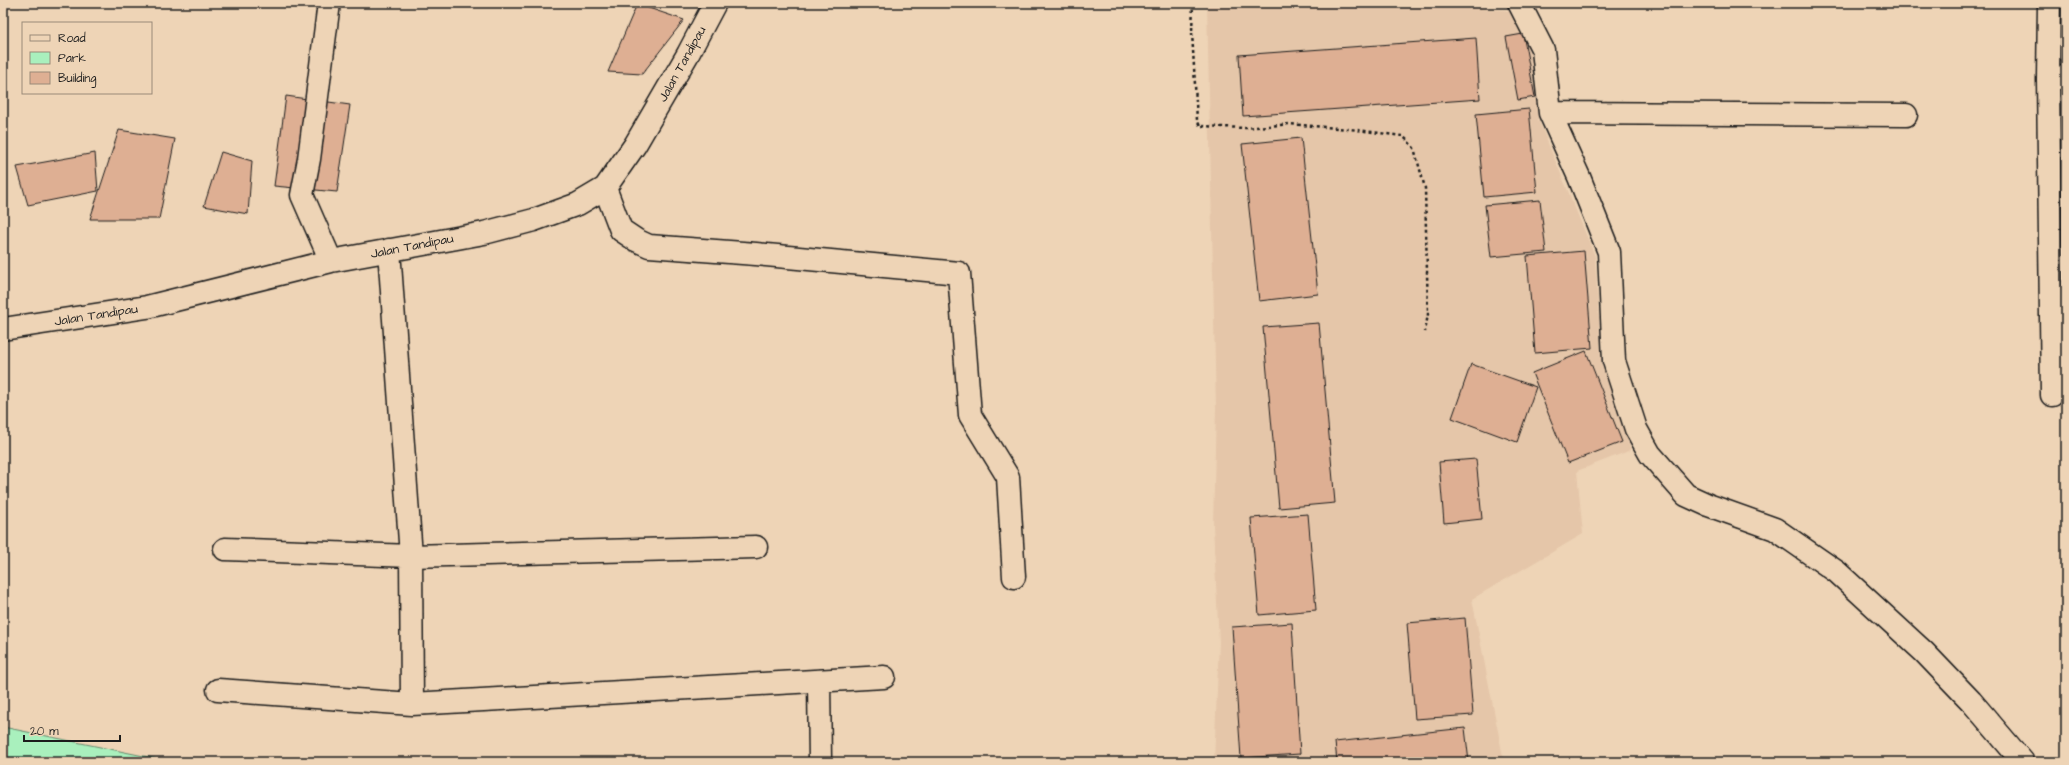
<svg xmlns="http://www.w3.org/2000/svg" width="2069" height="765" font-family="'Architects Daughter',sans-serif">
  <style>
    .built { fill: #e5c6a9 }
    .green { fill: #a9f0bd; stroke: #62866c }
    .building { fill: #deaf93; stroke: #1c1c1c }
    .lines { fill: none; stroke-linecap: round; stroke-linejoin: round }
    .minor-casing { stroke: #1c1c1c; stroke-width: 25 }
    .path { stroke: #1c1c1c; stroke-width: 2.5; stroke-dasharray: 3 3; stroke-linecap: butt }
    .minor { stroke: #eed4b6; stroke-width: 22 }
    .labels { text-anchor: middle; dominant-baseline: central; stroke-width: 3.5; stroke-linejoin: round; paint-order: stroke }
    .street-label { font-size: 13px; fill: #1c1c1c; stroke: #eed4b6 }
  </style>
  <rect width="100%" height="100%" fill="#eed4b6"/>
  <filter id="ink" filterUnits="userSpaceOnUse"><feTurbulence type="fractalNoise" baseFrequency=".025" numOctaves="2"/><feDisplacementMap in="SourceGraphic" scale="8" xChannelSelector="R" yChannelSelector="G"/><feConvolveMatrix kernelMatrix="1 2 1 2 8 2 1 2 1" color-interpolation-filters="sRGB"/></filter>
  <g filter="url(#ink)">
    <!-- built -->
    <path class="built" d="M 1207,3 L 1425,3 L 1512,11 L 1534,53 L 1538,119 L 1595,256 L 1601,353 L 1631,450 L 1577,471 L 1583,534 L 1472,599 L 1504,762 L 1214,762 L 1219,642 L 1213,525 L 1216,409 Z"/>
    <!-- green -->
    <path class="green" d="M 3,727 L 173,762 L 3,762 Z"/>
    <!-- building -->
    <path class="building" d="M 637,4 L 684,20 L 642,74 L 608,72 Z
      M 1523,34 L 1535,97 L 1518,100 L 1506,37 Z
      M 1476,38 L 1480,99 L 1243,116 L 1239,55 Z
      M 286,96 L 350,105 L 337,192 L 274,186 Z
      M 1529,109 L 1537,192 L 1484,197 L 1476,114 Z
      M 119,130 L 175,139 L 159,219 L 90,219 Z
      M 1301,138 L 1318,294 L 1259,301 L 1242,144 Z
      M 221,152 L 252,161 L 248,214 L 204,206 Z
      M 95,153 L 98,191 L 28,205 L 17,167 Z
      M 1540,200 L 1546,252 L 1491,257 L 1485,205 Z
      M 1584,251 L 1592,348 L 1535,353 L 1527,256 Z
      M 1319,323 L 1335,503 L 1279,508 L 1263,327 Z
      M 1586,351 L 1622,442 L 1568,463 L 1532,373 Z
      M 1471,364 L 1536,387 L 1517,442 L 1452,418 Z
      M 1476,459 L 1482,519 L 1444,523 L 1439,462 Z
      M 1308,514 L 1316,610 L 1259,615 L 1251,518 Z
      M 1465,618 L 1473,715 L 1415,719 L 1407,623 Z
      M 1292,623 L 1300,754 L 1241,758 L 1232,627 Z
      M 1465,728 L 1469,762 L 1337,762 L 1335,742 Z"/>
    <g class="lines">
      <!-- minor casing -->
      <g class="minor-casing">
        <path id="minor" d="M 329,3 L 309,159 L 302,195 L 331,261
          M 1519,3 L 1543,50 L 1550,113 L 1579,177 L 1609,252 L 1614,361 L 1636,429 L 1650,454 L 1686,495 L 1708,505 L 1775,529 L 1837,572 L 1924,652 L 1971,701 L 2023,762
          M 2049,3 L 2048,79 L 2052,395
          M 2048,79 L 2066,77
          M 1550,113 L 1906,115
          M 605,188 L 621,230 L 636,240 L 649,246 L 756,254 L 959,273 L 970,415 L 1008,477 L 1014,577
          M 3,329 L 147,307 L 331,261 L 484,233 L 534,220 L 578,204 L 605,188 L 635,145 L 688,54 L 715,3
          M 225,549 L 411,556 L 756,547
          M 819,681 L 820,762
          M 218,690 L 412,704 L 411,556 L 389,250
          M 412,704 L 884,677"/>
      </g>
      <!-- path -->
      <path class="path" d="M 1193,3 L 1192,32 L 1197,120 L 1200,126 L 1246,128 L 1290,124 L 1350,129 L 1402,136 L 1406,139 L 1414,148 L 1425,188 L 1428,314 L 1425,332"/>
      <!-- minor -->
      <use href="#minor" class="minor"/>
    </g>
  </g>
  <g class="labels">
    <!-- street labels -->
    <g class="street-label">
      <text transform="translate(682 64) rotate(-61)">Jalan Tandipau</text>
      <text transform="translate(412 246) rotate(-11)">Jalan Tandipau</text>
      <text transform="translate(96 315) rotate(-9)">Jalan Tandipau</text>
    </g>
  </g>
  <!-- margin -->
  <rect width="2069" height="765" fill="none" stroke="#eed4b6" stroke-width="16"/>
  <rect x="8" y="8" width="2053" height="749" fill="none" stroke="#1c1c1c" stroke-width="1.5" filter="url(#ink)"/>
  <!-- legend -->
  <rect x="22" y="22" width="130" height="72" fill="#eed4b6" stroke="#9a8a78"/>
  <rect x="30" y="35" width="20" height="6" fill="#eed4b6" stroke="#9a8a78"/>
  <text x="58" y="42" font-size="12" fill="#1c1c1c">Road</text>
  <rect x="30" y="52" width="20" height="12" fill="#a9f0bd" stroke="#9a8a78"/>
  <text x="58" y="62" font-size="12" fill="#1c1c1c">Park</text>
  <rect x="30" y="72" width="20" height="12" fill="#deaf93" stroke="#9a8a78"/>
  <text x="58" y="82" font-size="12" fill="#1c1c1c">Building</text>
  <!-- scale -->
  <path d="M24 735v6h96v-6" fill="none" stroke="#1c1c1c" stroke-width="2"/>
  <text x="30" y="735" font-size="12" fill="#1c1c1c" stroke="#eed4b6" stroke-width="3" paint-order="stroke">20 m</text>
</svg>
